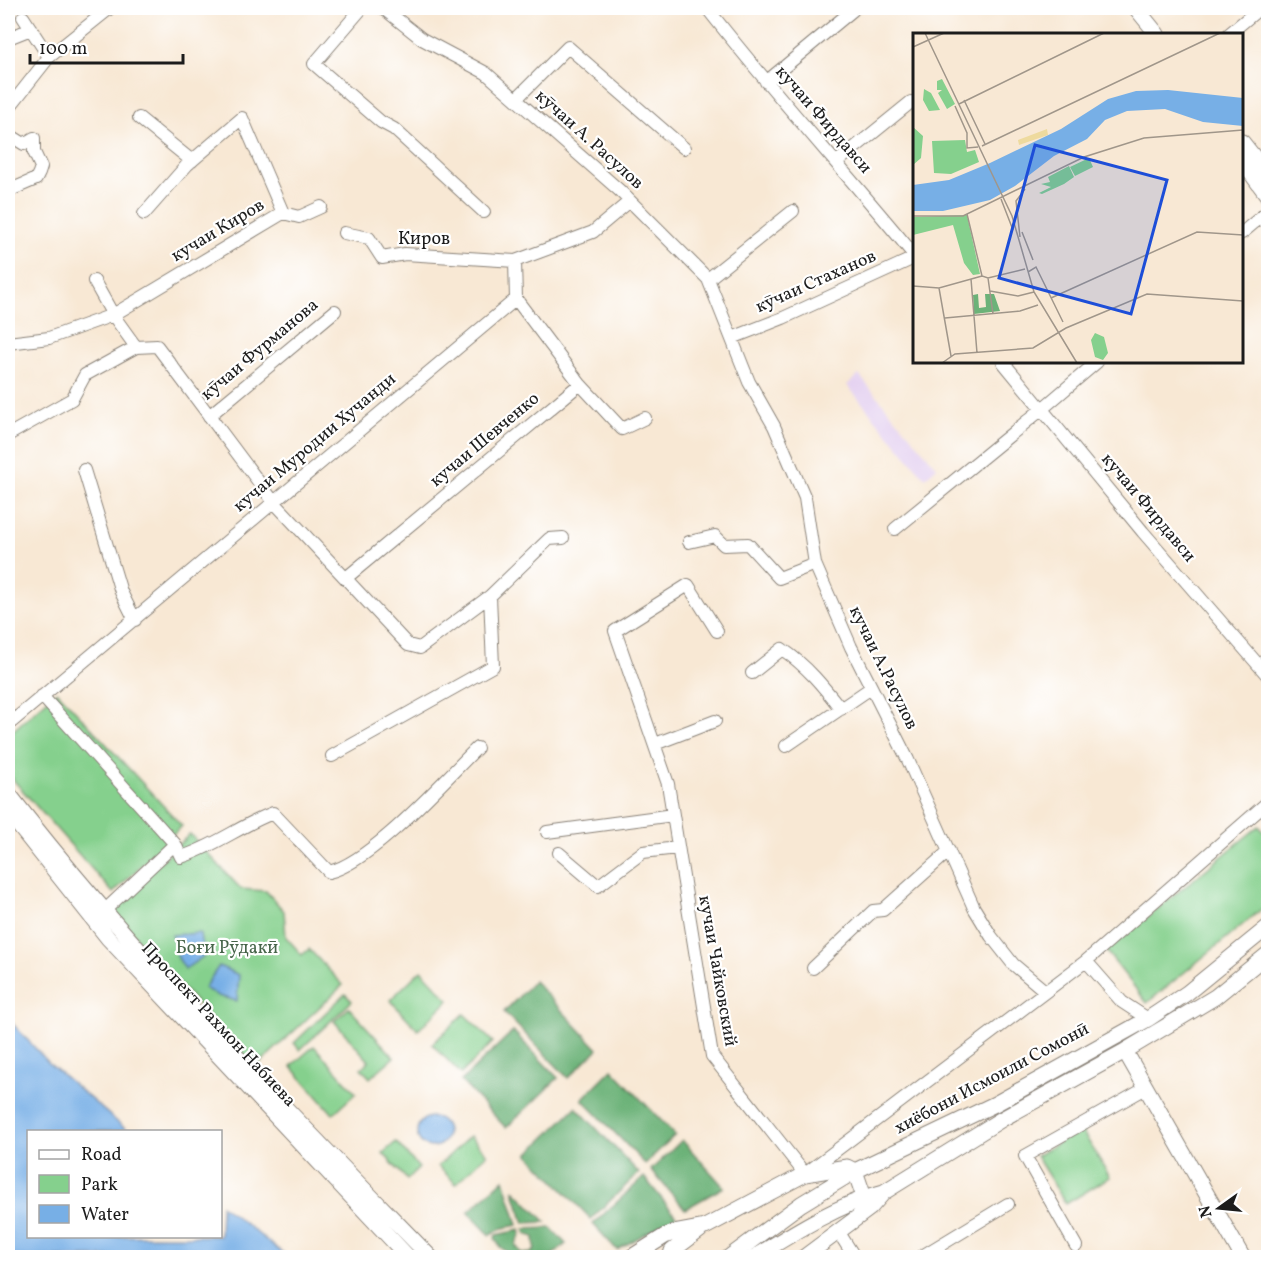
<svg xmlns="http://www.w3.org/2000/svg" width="1276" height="1265" font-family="Vollkorn,serif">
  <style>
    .built { fill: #e5d3f1 }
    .green { fill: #85d08d; stroke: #507654; stroke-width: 1.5 }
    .forest { fill: #6cb278; stroke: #44674a; stroke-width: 1.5 }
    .water { fill: #77afe6; stroke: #4a6681; stroke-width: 1.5 }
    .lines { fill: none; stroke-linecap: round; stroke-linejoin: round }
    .minor-casing { stroke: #8a8278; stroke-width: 14 }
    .major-casing { stroke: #8a8278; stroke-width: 17 }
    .minor { stroke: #fff; stroke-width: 12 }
    .major { stroke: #fff; stroke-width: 15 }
    .labels { text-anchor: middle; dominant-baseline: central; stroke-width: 4.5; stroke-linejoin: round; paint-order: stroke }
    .street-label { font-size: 18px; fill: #1c1c1c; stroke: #fff }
    .park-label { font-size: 18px; fill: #466449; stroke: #fff }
    .inset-road { fill: none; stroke: #a0968a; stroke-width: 1.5 }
    .view { fill: #1d4ed8; fill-opacity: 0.15; stroke: #1d4ed8; stroke-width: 3 }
    .inset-edge { fill: none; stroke: #1c1c1c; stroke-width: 3 }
  </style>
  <rect width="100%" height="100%" fill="#fff"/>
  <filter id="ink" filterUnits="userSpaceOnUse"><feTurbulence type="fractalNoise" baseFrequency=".0167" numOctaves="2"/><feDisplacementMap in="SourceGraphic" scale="12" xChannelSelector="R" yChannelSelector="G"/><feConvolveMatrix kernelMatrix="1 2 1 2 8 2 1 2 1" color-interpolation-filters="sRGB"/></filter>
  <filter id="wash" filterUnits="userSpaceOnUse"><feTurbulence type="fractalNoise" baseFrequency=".008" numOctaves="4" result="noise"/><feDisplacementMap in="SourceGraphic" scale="24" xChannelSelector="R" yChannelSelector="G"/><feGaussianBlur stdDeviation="1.35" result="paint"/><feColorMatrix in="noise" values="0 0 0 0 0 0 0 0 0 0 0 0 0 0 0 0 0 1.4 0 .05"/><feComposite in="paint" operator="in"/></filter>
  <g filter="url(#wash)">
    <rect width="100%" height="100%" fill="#f8e8d4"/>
    <!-- built -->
    <path class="built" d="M 859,375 L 937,467 L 925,478 L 847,385 Z"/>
    <!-- green -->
    <path class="green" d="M 57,691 L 182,826 L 113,893 L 8,774 L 8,735 Z
      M 1259,826 L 1268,837 L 1268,904 L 1147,1003 L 1106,951 Z
      M 190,834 L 241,889 L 266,891 L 284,911 L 286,937 L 302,955 L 309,949 L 343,985 L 256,1067 L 109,909 Z
      M 421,970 L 449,1000 L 418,1030 L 390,1000 Z
      M 345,994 L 352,1001 L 300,1050 L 294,1043 Z
      M 349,1008 L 394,1057 L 370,1078 L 361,1068 L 369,1061 L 334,1021 Z
      M 464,1014 L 493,1042 L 461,1074 L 432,1044 Z
      M 314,1046 L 356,1093 L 333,1114 L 291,1066 Z
      M 1081,1129 L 1110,1177 L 1066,1204 L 1036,1156 Z
      M 470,1136 L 487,1154 L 456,1184 L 438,1166 Z
      M 396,1142 L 419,1168 L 407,1180 L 383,1153 Z"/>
    <!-- forest -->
    <path class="forest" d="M 534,981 L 598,1049 L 568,1078 L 504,1012 Z
      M 513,1031 L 558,1078 L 506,1128 L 461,1081 Z
      M 612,1069 L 675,1135 L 645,1164 L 582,1099 Z
      M 576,1107 L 639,1173 L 591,1219 L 528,1154 Z
      M 682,1140 L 724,1187 L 685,1209 L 651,1170 Z
      M 644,1177 L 676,1216 L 617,1250 L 593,1224 Z
      M 504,1179 L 518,1225 L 503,1228 L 490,1235 L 468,1212 Z
      M 513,1189 L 546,1222 L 524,1223 Z
      M 551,1228 L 566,1244 L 551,1256 L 546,1257 L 515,1257 L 500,1247 L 495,1238 L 496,1235 L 520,1230 L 521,1234 L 517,1241 L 516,1246 L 522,1254 L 532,1253 L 535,1249 L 534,1237 L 526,1234 L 524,1229 Z"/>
    <!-- water -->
    <path class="water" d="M 200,933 L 201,941 L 207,954 L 185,969 L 178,958 L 172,935 Z
      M 219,966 L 239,975 L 237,1001 L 218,996 L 204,988 Z
      M 8,1019 L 51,1065 L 128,1131 L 28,1132 L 28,1236 L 220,1236 L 221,1205 L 288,1257 L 8,1257 Z
      M417 1132a15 15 0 1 1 30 0a15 15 0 1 1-30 0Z"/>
  </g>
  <g filter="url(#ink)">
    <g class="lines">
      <!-- minor casing -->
      <g class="minor-casing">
        <path id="minor" d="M 362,8 L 314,64 L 381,122 L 394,129 L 484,212
          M 383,8 L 422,39 L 486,73 L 619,190 L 708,279 L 749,382 L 774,426 L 805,498 L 815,564 L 851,647 L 908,760 L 974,908 L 991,936 L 1013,964 L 1045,991
          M 707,8 C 773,93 846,172 914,255
          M 23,17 L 49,57
          M 1229,34 L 1260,8
          M 11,37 L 31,29
          M 766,82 L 853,10 L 851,8
          M 516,99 L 568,47 L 684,148
          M 8,109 L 49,57 L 110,8
          M 139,118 L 192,161
          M 8,134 L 24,144 L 34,138
          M 837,162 L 911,102
          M 8,191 L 36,179 L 39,173 L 41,167 L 34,152 L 34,138
          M 283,213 L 299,217 L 321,207
          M 344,233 L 369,238 L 382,258 L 405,254 L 515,261
          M 1242,233 L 1268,211
          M 708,279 L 793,211
          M 516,299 L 580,384
          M 732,338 L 783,318 L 914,258
          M 8,343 L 49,338 L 113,315 L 283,213 L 242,118 L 187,165 L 144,214
          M 136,347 L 157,346 L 273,501 L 408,645 L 420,648 L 490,596 L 549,539 L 563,538
          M 1003,362 L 1143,532 L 1268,676
          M 209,416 L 335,311
          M 8,435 L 72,399 L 85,375 L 136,347 L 113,315 L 94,281
          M 84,470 L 121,592 L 135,620
          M 895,529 L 1042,409 L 1097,362
          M 689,542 L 715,536 L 724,545 L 748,544 L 779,578 L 815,564
          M 346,578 L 580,384 L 622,429 L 645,418
          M 717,631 L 688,585 L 615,631 L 668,784 L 712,1056 L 805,1174 L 1086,961 L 1268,802
          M 752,673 L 782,649 C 807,666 823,686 841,709
          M 42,696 L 175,844 L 181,857 C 214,847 241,825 273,813 L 329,872 C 372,862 444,780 477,748
          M 8,725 L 516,299 L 515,261 L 593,232 L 630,201
          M 655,744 L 715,721
          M 786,746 L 871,688
          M 332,756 L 493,666 L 490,596
          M 547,832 L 673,815
          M 559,853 L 598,886 L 643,852 L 677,848
          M 103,912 L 175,844
          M 1086,961 L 1122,1002 L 1148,1019
          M 813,968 L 873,911 L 883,910 L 949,851
          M 838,1231 L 855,1258
          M 1076,1246 L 1025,1156 L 1146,1088
          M 919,1258 L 1008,1204"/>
      </g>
      <!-- major casing -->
      <g class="major-casing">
        <path id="major" d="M 1136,8 L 1157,34
          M 1242,142 L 1268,175
          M 1242,161 L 1268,196
          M 8,793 C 136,958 285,1108 431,1258
          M 8,812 L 108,938 L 409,1258
          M 1125,1051 L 1243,1258
          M 630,1258 L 665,1236 L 673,1233 L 705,1227 L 805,1174 L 847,1167 L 855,1171 L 864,1197
          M 670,1258 L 672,1251 L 700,1230
          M 728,1258 L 801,1204 L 855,1171 L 995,1104 L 1148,1019 L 1187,993 L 1268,927
          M 753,1258 C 793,1233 839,1204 884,1192 L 1002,1119 L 1125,1051 L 1215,997 L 1268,954
          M 803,1258 L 870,1208 L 884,1192"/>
      </g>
      <!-- minor -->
      <use href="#minor" class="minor"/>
      <!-- major -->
      <use href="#major" class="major"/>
    </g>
  </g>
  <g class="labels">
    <!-- street labels -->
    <g class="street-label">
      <text transform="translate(823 120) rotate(49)">кучаи Фирдавси</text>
      <text transform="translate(589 140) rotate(42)">кӯчаи А. Расулов</text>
      <text transform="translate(218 231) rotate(-31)">кучаи Киров</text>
      <text x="424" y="239">Киров</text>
      <text transform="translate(816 282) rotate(-24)">кӯчаи Стаханов</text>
      <text transform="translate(260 350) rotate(-40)">кӯчаи Фурманова</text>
      <text transform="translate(485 440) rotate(-40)">кучаи Шевченко</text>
      <text transform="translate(315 443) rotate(-40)">кучаи Муродии Хучанди</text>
      <text transform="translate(1148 508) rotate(50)">кучаи Фирдавси</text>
      <text transform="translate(883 668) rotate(64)">кучаи А.Расулов</text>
      <text transform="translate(717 971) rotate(80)">кучаи Чайковский</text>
      <text transform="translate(218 1025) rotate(47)">Проспект Рахмон Набиева</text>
      <text transform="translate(992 1079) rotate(-28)">хиёбони Исмоили Сомонӣ</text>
    </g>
    <!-- park labels -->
    <g class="park-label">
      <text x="227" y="948">Боғи Рӯдакӣ</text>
    </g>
  </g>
  <!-- overview -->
  <g transform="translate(913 33)">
    <rect width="330" height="330" fill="#f8e8d4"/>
    <path d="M 29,46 L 42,71 L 34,76 L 25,60 L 29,57 L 24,57 L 24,48 ZM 11,56 L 18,60 L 27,77 L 16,78 L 10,67 ZM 0,94 L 10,103 L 8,125 L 0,132 ZM 52,107 L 54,119 L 62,117 L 66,129 L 38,141 L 21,140 L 19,108 ZM 176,125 L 180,134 L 162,143 L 157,134 ZM 156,133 L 161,144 L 151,151 L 129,161 L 126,160 L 138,154 L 128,151 L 137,149 L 135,144 ZM 54,182 L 67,241 L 60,242 L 51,230 L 40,192 L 0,202 L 0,184 ZM 182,300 L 191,304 L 195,320 L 190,327 L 182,324 L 178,307 Z" fill="#85d08d"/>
    <path d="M 65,261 L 66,275 L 73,274 L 72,261 L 81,261 L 87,278 L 61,281 L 60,262 Z" fill="#6cb278"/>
    <path d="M 134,96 L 135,102 L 106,112 L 105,107 Z" fill="#eeda9e"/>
    <path d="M 255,57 L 330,65 L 330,93 L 290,89 L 252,76 L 214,78 L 192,87 L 174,106 L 141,123 L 102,153 L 77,167 L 30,178 L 0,178 L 0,152 L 36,147 L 77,130 L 148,96 L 195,66 L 223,58 Z" fill="#77afe6"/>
    <path class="inset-road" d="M 12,0 L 99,183 L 121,259 L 164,330M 0,14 L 31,0M 51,67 L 72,111M 46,71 L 191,0M 42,73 L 54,100 L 54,115 L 65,114M 69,113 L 307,0M 88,166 L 100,197M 54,181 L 69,243 L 75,245 L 112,236M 0,183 L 50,183 L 171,124 L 231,105 L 330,97M 109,199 L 120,227M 107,204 L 103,168 L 112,156M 115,239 L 123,234 L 150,289M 75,245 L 80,281M 58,246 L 64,320M 0,253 L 26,255 L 69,243M 26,255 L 38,323M 77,258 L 105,263 L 121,259M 138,265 L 284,199 L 330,202M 32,285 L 107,278 L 125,272M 29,330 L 42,321 L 120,315 L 153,295 L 234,261 L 330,268"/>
    <path class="view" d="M 122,112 L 254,147 L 218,281 L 86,245 Z"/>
    <rect width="330" height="330" class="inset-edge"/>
  </g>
  <!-- margin -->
  <rect width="1276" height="1265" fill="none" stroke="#fff" stroke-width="30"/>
  <!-- legend -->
  <rect x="27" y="1130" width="195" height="108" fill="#ffffff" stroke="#a4a4a4" stroke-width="1.5"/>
  <rect x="39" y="1150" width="30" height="9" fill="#ffffff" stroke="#a4a4a4" stroke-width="1.5"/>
  <text x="81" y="1160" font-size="18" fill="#1c1c1c">Road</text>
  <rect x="39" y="1175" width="30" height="18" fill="#85d08d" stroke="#a4a4a4" stroke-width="1.5"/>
  <text x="81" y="1190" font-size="18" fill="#1c1c1c">Park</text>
  <rect x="39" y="1205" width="30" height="18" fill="#77afe6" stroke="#a4a4a4" stroke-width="1.5"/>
  <text x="81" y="1220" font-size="18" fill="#1c1c1c">Water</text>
  <!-- north arrow -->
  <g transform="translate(1219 1208) rotate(255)" stroke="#ffffff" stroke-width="4.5" paint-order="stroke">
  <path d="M0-4.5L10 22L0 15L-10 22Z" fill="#1c1c1c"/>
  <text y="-9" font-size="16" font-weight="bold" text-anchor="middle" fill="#1c1c1c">N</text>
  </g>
  <!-- scale -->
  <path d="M30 54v9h153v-9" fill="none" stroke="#1c1c1c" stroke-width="3"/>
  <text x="39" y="54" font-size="18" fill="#1c1c1c" stroke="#ffffff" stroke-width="4.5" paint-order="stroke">100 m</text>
</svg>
